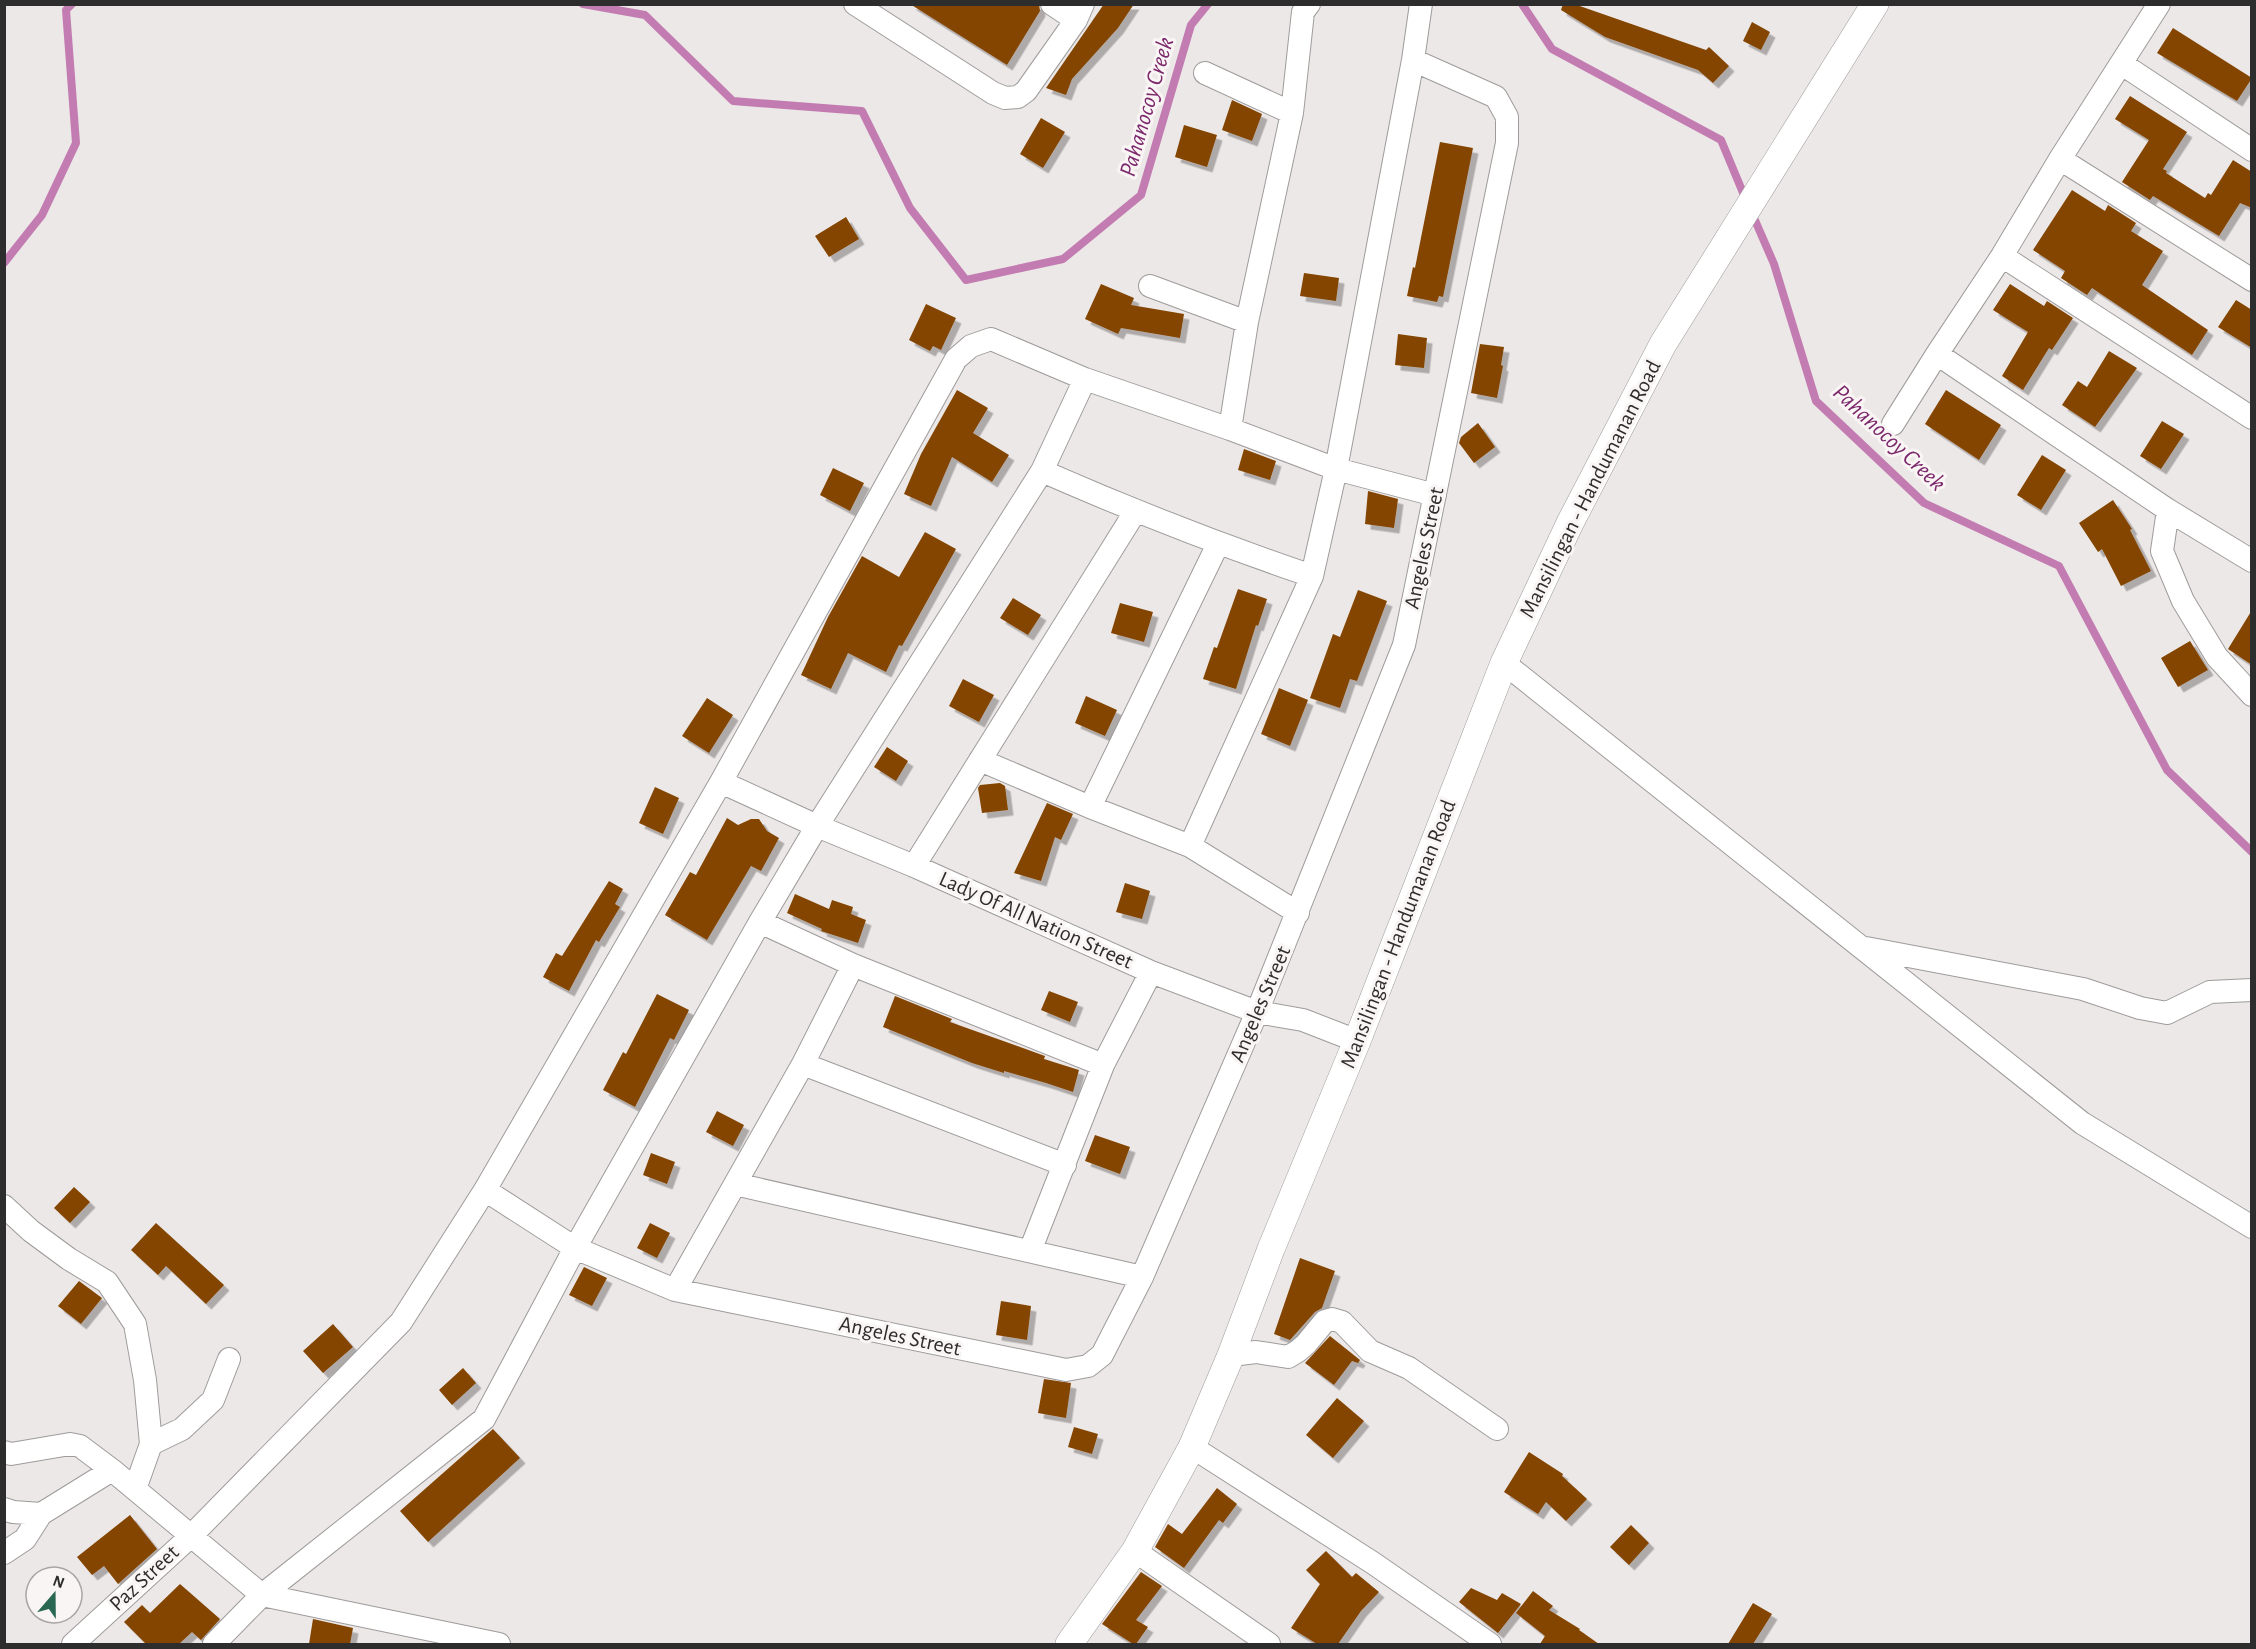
<svg xmlns="http://www.w3.org/2000/svg" width="2256" height="1649" font-family="'Alegreya Sans',sans-serif">
  <style>
    .lines { fill: none; stroke-linecap: round; stroke-linejoin: round }
    .stream { stroke: #c37cb1; stroke-width: 8 }
    .building { fill: #834500; filter: url(#shadow) }
    .minor-casing { stroke: #9f9b9b; stroke-width: 24 }
    .tertiary-casing { stroke: #9f9b9b; stroke-width: 28 }
    .minor { stroke: #fff; stroke-width: 22 }
    .tertiary { stroke: #fff; stroke-width: 27 }
    .labels { text-anchor: middle; dominant-baseline: central; stroke-width: 6; stroke-linejoin: round; paint-order: stroke }
    .street-label { font-size: 22px; fill: #2e2d2d; stroke: #f9f5f4 }
    .water-label { font-size: 24px; font-style: italic; fill: #7c296c; stroke: #f9f5f4 }
  </style>
  <defs>
    <filter id="shadow"><feDropShadow dx="5.5" dy="5.5" stdDeviation="0" flood-color="#0004"/></filter>
  </defs>
  <rect width="100%" height="100%" fill="#ece8e7"/>
  <g class="lines">
    <!-- stream -->
    <path class="stream" d="M 583,4 L 645,15 L 733,101 L 862,111 L 910,208 L 966,280 L 1063,259 L 1141,195 L 1191,25 L 1208,4
      M 1522,4 L 1552,49 L 1721,140 L 1746,200
      M 1751,211 L 1774,264 L 1816,401 L 1924,503 L 2059,566 L 2167,770 L 2252,852
      M 4,263 L 42,215 L 76,143 L 66,10 L 72,4"/>
  </g>
  <!-- building -->
  <path class="building" d="M 910,4 L 1039,4 L 1040,11 L 1007,65 Z
    M 1104,4 L 1134,4 L 1118,28 L 1072,79 L 1066,95 L 1046,88 Z
    M 1563,4 L 1574,4 L 1706,50 L 1709,47 L 1729,66 L 1713,83 L 1698,70 L 1605,37 L 1561,10 Z
    M 1752,22 L 1770,32 L 1761,50 L 1743,41 Z
    M 2173,28 L 2252,78 L 2237,101 L 2157,53 Z
    M 2130,96 L 2187,132 L 2163,169 L 2167,171 L 2166,173 L 2205,198 L 2208,193 L 2211,195 L 2233,160 L 2252,172 L 2252,208 L 2240,203 L 2219,236 L 2153,196 L 2150,200 L 2122,182 L 2149,140 L 2115,119 Z
    M 1232,100 L 1262,114 L 1252,141 L 1222,130 Z
    M 1041,118 L 1065,132 L 1043,168 L 1020,154 Z
    M 1184,125 L 1217,135 L 1207,167 L 1175,157 Z
    M 1440,142 L 1473,148 L 1443,297 L 1439,296 L 1437,302 L 1407,296 L 1413,267 L 1415,268 Z
    M 2072,190 L 2105,211 L 2108,205 L 2136,223 L 2131,231 L 2163,251 L 2142,285 L 2208,330 L 2192,355 L 2092,288 L 2087,295 L 2061,278 L 2065,271 L 2033,250 Z
    M 846,217 L 859,239 L 829,257 L 815,236 Z
    M 1304,273 L 1339,278 L 1336,301 L 1300,296 Z
    M 1101,284 L 1134,298 L 1131,305 L 1184,314 L 1180,338 L 1121,328 L 1118,334 L 1085,319 Z
    M 2010,284 L 2044,306 L 2047,301 L 2073,318 L 2052,350 L 2049,348 L 2023,390 L 2002,376 L 2028,332 L 1993,310 Z
    M 2236,300 L 2252,310 L 2252,348 L 2218,327 Z
    M 926,304 L 956,318 L 941,350 L 933,346 L 930,351 L 909,340 Z
    M 1398,334 L 1427,338 L 1424,368 L 1395,365 Z
    M 1480,344 L 1504,347 L 1501,365 L 1503,366 L 1497,398 L 1471,393 Z
    M 2109,351 L 2137,368 L 2095,427 L 2062,405 L 2078,381 L 2087,387 Z
    M 957,390 L 988,408 L 973,433 L 1009,455 L 992,482 L 952,457 L 931,506 L 904,494 L 921,454 Z
    M 1946,390 L 2001,425 L 1979,460 L 1925,424 Z
    M 2162,421 L 2184,434 L 2161,469 L 2140,456 Z
    M 1478,423 L 1495,447 L 1474,463 L 1459,443 L 1461,437 Z
    M 1244,449 L 1276,461 L 1270,480 L 1238,470 Z
    M 2042,455 L 2066,470 L 2041,510 L 2017,495 Z
    M 833,468 L 864,483 L 850,511 L 820,495 Z
    M 1368,491 L 1398,499 L 1394,528 L 1365,524 Z
    M 2113,500 L 2132,529 L 2130,530 L 2151,571 L 2121,586 L 2102,549 L 2098,552 L 2079,523 Z
    M 925,532 L 956,549 L 902,646 L 899,645 L 886,672 L 848,653 L 831,689 L 801,675 L 828,617 L 862,556 L 899,577 Z
    M 1238,589 L 1267,599 L 1258,626 L 1256,625 L 1236,689 L 1203,679 L 1214,647 L 1217,648 Z
    M 1358,590 L 1387,601 L 1357,681 L 1350,679 L 1340,708 L 1310,698 L 1333,634 L 1340,637 Z
    M 1013,598 L 1041,615 L 1028,635 L 1000,618 Z
    M 1120,603 L 1153,612 L 1144,642 L 1111,633 Z
    M 2252,610 L 2252,665 L 2228,649 Z
    M 2190,641 L 2208,670 L 2178,687 L 2161,658 Z
    M 963,679 L 994,695 L 979,722 L 949,706 Z
    M 1279,688 L 1308,700 L 1290,746 L 1261,734 Z
    M 1086,696 L 1117,710 L 1105,736 L 1075,723 Z
    M 707,698 L 733,715 L 709,753 L 682,736 Z
    M 887,747 L 908,761 L 896,781 L 874,767 Z
    M 1000,783 L 1005,786 L 1008,810 L 982,813 L 978,788 L 980,785 Z
    M 655,787 L 679,798 L 663,834 L 639,823 Z
    M 1047,803 L 1073,814 L 1061,840 L 1055,837 L 1041,881 L 1014,873 Z
    M 727,818 L 738,825 L 751,819 L 759,819 L 767,831 L 779,838 L 761,871 L 751,866 L 707,940 L 665,915 L 690,872 L 696,875 Z
    M 609,881 L 623,889 L 615,904 L 620,907 L 599,942 L 596,940 L 569,991 L 543,977 L 556,953 L 562,956 Z
    M 1125,883 L 1150,891 L 1142,919 L 1116,912 Z
    M 795,894 L 829,909 L 832,900 L 853,907 L 851,914 L 866,920 L 858,943 L 821,931 L 822,929 L 787,913 Z
    M 1049,991 L 1078,1002 L 1070,1022 L 1041,1010 Z
    M 657,994 L 689,1010 L 674,1040 L 670,1038 L 635,1107 L 603,1090 L 623,1052 L 626,1054 Z
    M 895,996 L 952,1019 L 950,1022 L 1034,1052 L 1045,1056 L 1044,1059 L 1079,1070 L 1073,1092 L 1046,1083 L 1004,1071 L 1004,1073 L 972,1063 L 883,1027 Z
    M 717,1111 L 744,1125 L 733,1146 L 706,1132 Z
    M 1095,1135 L 1130,1147 L 1120,1174 L 1085,1161 Z
    M 651,1153 L 675,1162 L 667,1184 L 643,1175 Z
    M 74,1187 L 90,1202 L 70,1223 L 54,1208 Z
    M 156,1223 L 224,1285 L 206,1304 L 166,1266 L 158,1275 L 131,1250 Z
    M 650,1223 L 670,1233 L 657,1258 L 637,1248 Z
    M 1300,1258 L 1335,1271 L 1322,1308 L 1315,1312 L 1290,1340 L 1274,1334 Z
    M 584,1267 L 607,1278 L 592,1306 L 569,1295 Z
    M 79,1281 L 102,1298 L 81,1324 L 58,1306 Z
    M 1001,1301 L 1031,1306 L 1027,1340 L 996,1335 Z
    M 333,1324 L 353,1347 L 323,1373 L 303,1351 Z
    M 1330,1336 L 1360,1360 L 1358,1363 L 1352,1361 L 1334,1385 L 1305,1363 Z
    M 463,1368 L 476,1383 L 452,1405 L 439,1390 Z
    M 1044,1379 L 1071,1383 L 1066,1418 L 1038,1413 Z
    M 1337,1398 L 1364,1421 L 1333,1458 L 1306,1435 Z
    M 1074,1427 L 1098,1434 L 1092,1454 L 1068,1447 Z
    M 493,1429 L 520,1458 L 428,1542 L 400,1511 Z
    M 1529,1452 L 1563,1474 L 1562,1476 L 1587,1499 L 1566,1521 L 1546,1502 L 1538,1514 L 1504,1492 Z
    M 1217,1488 L 1237,1504 L 1223,1523 L 1219,1520 L 1184,1568 L 1155,1547 L 1168,1524 L 1182,1534 Z
    M 130,1515 L 157,1549 L 118,1584 L 104,1566 L 92,1575 L 77,1557 Z
    M 1631,1525 L 1649,1543 L 1629,1565 L 1610,1547 Z
    M 1326,1551 L 1352,1577 L 1356,1573 L 1379,1592 L 1361,1611 L 1338,1644 L 1317,1644 L 1291,1628 L 1320,1584 L 1306,1570 Z
    M 1141,1572 L 1162,1586 L 1136,1620 L 1148,1627 L 1136,1644 L 1133,1644 L 1102,1624 Z
    M 180,1584 L 220,1619 L 201,1640 L 192,1632 L 179,1644 L 146,1644 L 124,1622 L 142,1605 L 150,1613 Z
    M 1471,1588 L 1497,1600 L 1502,1593 L 1521,1604 L 1498,1633 L 1459,1602 Z
    M 1533,1591 L 1553,1606 L 1549,1610 L 1580,1629 L 1579,1630 L 1599,1644 L 1540,1644 L 1545,1636 L 1516,1613 Z
    M 1753,1603 L 1772,1614 L 1753,1644 L 1728,1644 Z
    M 313,1619 L 353,1628 L 350,1644 L 309,1644 Z"/>
  <g class="lines">
    <!-- minor casing -->
    <g class="minor-casing">
      <path id="minor" d="M 855,4 L 993,93 L 1005,98 L 1018,97 L 1026,91 L 1076,20 L 1083,4
        M 1052,4 L 1076,20
        M 2122,64 L 2252,150
        M 1205,73 L 1292,113
        M 2060,159 L 2252,280
        M 2002,256 L 2252,418
        M 1150,286 L 1247,322
        M 1937,354 L 2168,510 L 2162,551 L 2183,601 L 2217,657 L 2252,695
        M 1893,424 L 1937,354 L 2002,256 L 2060,159 L 2159,4
        M 1230,429 L 1247,322 L 1292,113 L 1303,12 L 1309,4
        M 1042,471 C 1131,510 1220,545 1312,576
        M 2168,510 L 2252,561
        M 1504,663 L 2082,1123 L 2252,1227
        M 980,760 L 1090,807 L 1190,846 L 1298,913
        M 721,782 L 817,826 L 914,866 L 1151,972 L 1257,1012 L 1303,1020 L 1357,1041
        M 1090,807 L 1218,544
        M 1190,846 L 1312,576 L 1336,469 L 1413,60 L 1421,4
        M 914,866 L 1135,512
        M 760,922 L 853,965 L 1103,1065
        M 1866,948 L 2083,989 L 2140,1008 L 2167,1013 L 2210,992 L 2252,990
        M 803,1064 L 1065,1165
        M 735,1184 L 1142,1277
        M 485,1190 L 575,1248 L 675,1290 L 1066,1370 L 1088,1366 L 1102,1355 L 1142,1277 L 1257,1012 L 1404,645 L 1507,143 L 1507,117 L 1496,97 L 1413,60
        M 4,1206 L 31,1231 L 69,1259 L 107,1282 L 135,1324 L 145,1380 L 151,1444 L 135,1489
        M 1030,1251 L 1103,1065 L 1151,972
        M 675,1290 L 803,1064 L 853,965
        M 1231,1355 L 1256,1352 L 1288,1357 L 1298,1351 L 1306,1344 L 1325,1321 L 1332,1319 L 1342,1322 L 1370,1351 L 1409,1368 L 1497,1429
        M 151,1444 L 182,1429 L 213,1400 L 229,1359
        M 1192,1447 L 1373,1563 L 1490,1644
        M 4,1452 L 11,1454 L 70,1444 L 80,1446 L 112,1470 L 262,1595 L 499,1644
        M 4,1509 L 13,1512 L 41,1514 L 112,1470
        M 1135,1551 L 1269,1644
        M 4,1553 L 25,1539 L 41,1514
        M 73,1644 L 190,1537 L 401,1322 L 485,1190 L 721,782 L 956,359 L 971,346 L 991,339 L 1085,379 L 1230,429 L 1336,469 L 1435,495
        M 214,1644 L 262,1595 L 484,1419 L 575,1248 L 760,922 L 817,826 L 1042,471 L 1085,379"/>
    </g>
    <!-- tertiary casing -->
    <g class="tertiary-casing">
      <path id="tertiary" d="M 1069,1644 L 1135,1551 L 1192,1447 L 1231,1355 L 1271,1249 L 1357,1041 L 1504,663 L 1570,523 L 1663,344 L 1875,4"/>
    </g>
    <!-- minor -->
    <use href="#minor" class="minor"/>
    <!-- tertiary -->
    <use href="#tertiary" class="tertiary"/>
  </g>
  <g class="labels">
    <!-- street labels -->
    <g class="street-label">
      <text transform="translate(1590 489) rotate(-63)">Mansilingan - Handumanan Road</text>
      <text transform="translate(1424 548) rotate(-78)">Angeles Street</text>
      <text transform="translate(1036 920) rotate(24)">Lady Of All Nation Street</text>
      <text transform="translate(1398 934) rotate(-69)">Mansilingan - Handumanan Road</text>
      <text transform="translate(1260 1004) rotate(-67)">Angeles Street</text>
      <text transform="translate(900 1336) rotate(12)">Angeles Street</text>
      <text transform="translate(144 1578) rotate(-43)">Paz Street</text>
    </g>
    <!-- water labels -->
    <g class="water-label">
      <text transform="translate(1147 107) rotate(-74)">Pahanocoy Creek</text>
      <text transform="translate(1889 438) rotate(43)">Pahanocoy Creek</text>
    </g>
  </g>
  <!-- border -->
  <rect width="2256" height="1649" fill="none" stroke="#2e2d2d" stroke-width="12"/>
  <!-- north arrow -->
  <g transform="translate(54 1595) rotate(20)"><circle r="28" fill="#f9f5f4" stroke="#a8a5a4" stroke-width="1.5"/>
  <path d="M0-4.5L10 22L0 15L-10 22Z" fill="#2a6753"/>
  <text y="-9" font-size="16" font-weight="bold" text-anchor="middle" fill="#2e2d2d">N</text>
  </g>
</svg>
